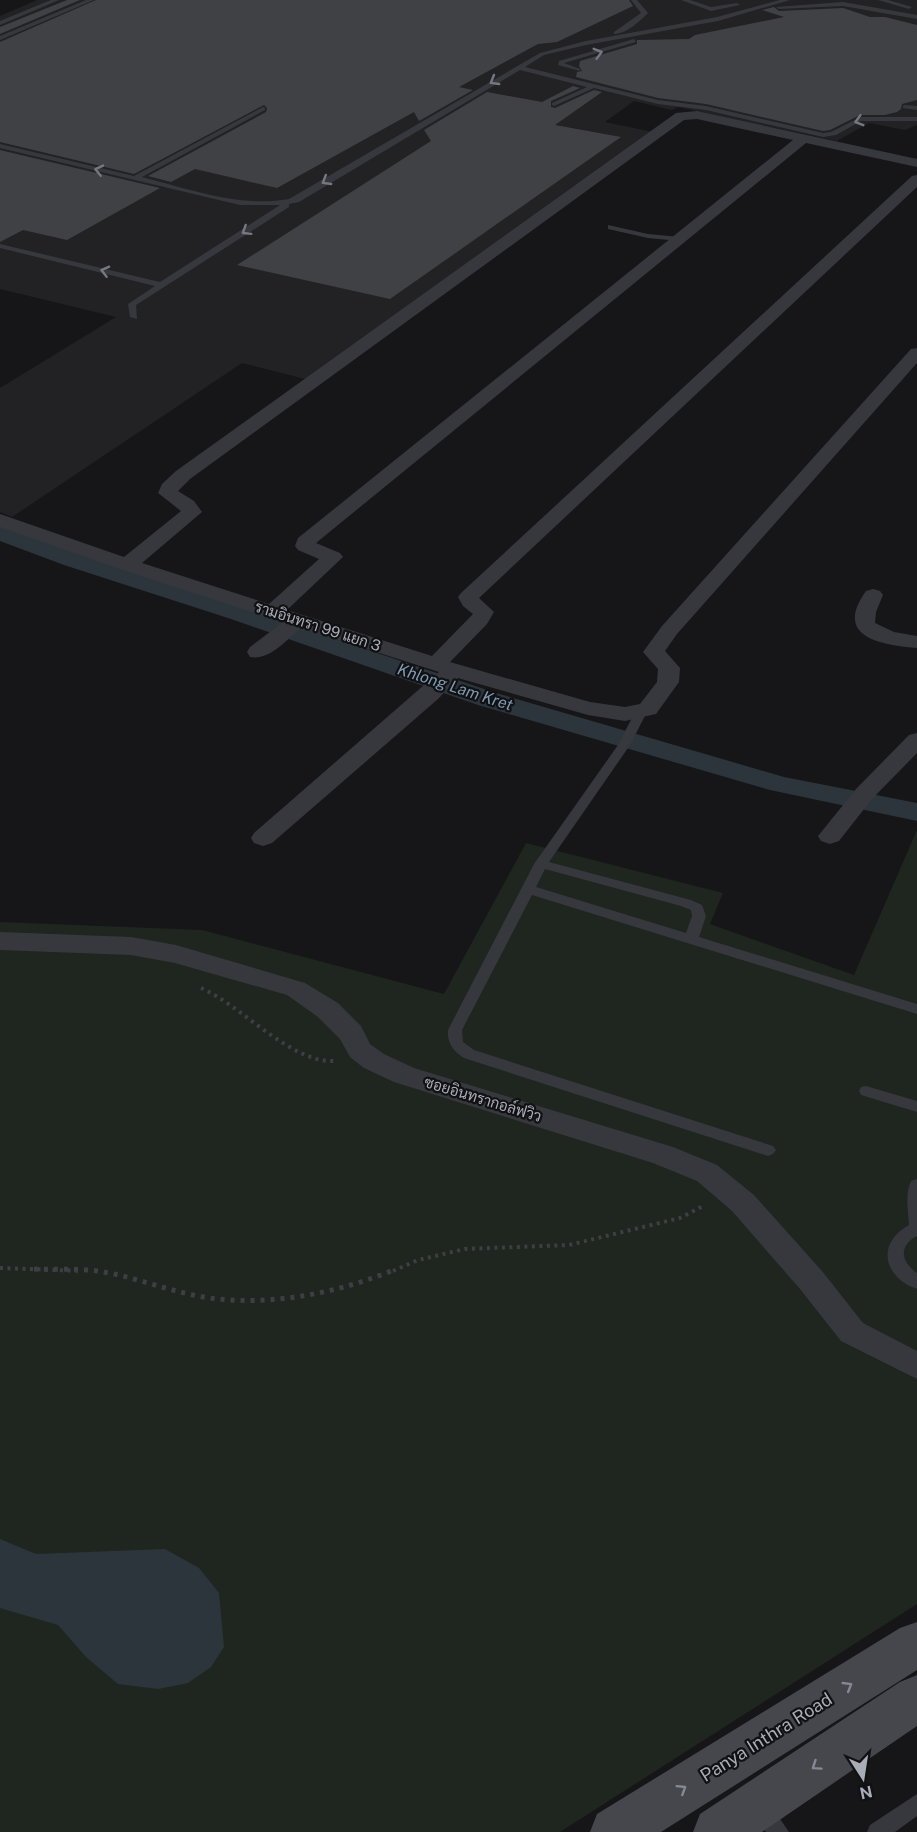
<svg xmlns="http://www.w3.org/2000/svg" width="917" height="1832" font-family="'Public Sans',Sarabun,sans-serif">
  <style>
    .built { fill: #222225 }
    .green { fill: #1e261f }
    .water { fill: #2c353c }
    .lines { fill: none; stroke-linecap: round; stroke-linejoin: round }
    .canal { fill: #2c353c; fill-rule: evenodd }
    .building { fill: #404145 }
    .path-far1 { stroke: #3d3f44; stroke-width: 4; stroke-dasharray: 3 4.5; stroke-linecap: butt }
    .path { stroke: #3d3f44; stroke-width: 5; stroke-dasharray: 4 6; stroke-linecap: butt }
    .lane { fill: #37383d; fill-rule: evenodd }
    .street { fill: #37383d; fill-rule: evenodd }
    .secondary { fill: #45474d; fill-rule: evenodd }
    .oneway { stroke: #757881 }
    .oneway2 { stroke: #858993 }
    .labels { text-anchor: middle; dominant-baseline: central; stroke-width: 4.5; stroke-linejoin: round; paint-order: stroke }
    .street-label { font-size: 15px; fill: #a8adb8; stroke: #111113 }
    .water-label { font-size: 16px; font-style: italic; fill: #7f9bb3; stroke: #111113 }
    .near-street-label { font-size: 18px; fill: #a8adb8; stroke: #111113 }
  </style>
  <rect width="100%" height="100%" fill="#161618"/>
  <!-- built -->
  <path class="built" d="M 37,0 L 917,0 L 917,125 L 905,130 L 869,123 L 837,141 L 678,107 L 672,110 L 634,101 L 605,122 L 653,132 L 309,380 L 242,363 L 12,517 L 0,512 L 0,388 L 116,317 L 0,289 L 0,16 Z"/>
  <!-- green -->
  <path class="green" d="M 917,830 L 917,1604 L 560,1832 L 0,1832 L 0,922 L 202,930 L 444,994 L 526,843 L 723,893 L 710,924 L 854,975 Z"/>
  <!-- water -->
  <path class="water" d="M 0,1539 L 36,1554 L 165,1549 L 199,1568 L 219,1593 L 224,1647 L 211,1667 L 188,1683 L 158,1689 L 118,1684 L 86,1657 L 58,1625 L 0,1608 Z"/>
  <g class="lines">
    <!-- canal -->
    <path class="canal" d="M 0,526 L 496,693 L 784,777 L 917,803 L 917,821 L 770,790 L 478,705 L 231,619 L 64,565 L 0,541 Z"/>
  </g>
  <!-- building -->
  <path class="building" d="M 67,0 L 80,0 L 0,34 L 0,27 Z
    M 96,0 L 629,0 L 633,6 L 557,42 L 538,44 L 459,87 L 473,90 L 419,121 L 414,112 L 277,188 L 195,169 L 171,182 L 148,176 L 266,112 L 267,108 L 264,105 L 134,174 L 0,142 L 0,42 Z
    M 774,7 L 779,11 L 843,8 L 870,17 L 885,17 L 917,25 L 917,100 L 902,104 L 901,109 L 897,112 L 885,115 L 860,115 L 830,130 L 823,131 L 706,104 L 658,98 L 576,77 L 577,72 L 582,71 L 579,66 L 580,61 L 637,44 L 637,40 L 689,39 L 695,35 L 784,17 L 762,10 Z
    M 573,86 L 580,88 L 551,101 L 551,107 L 555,108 L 594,90 L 602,92 L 555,125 L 621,137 L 390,299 L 237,265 L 431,141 L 424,130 L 487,92 L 542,102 Z
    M 0,150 L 160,188 L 67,240 L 23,230 L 0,242 Z"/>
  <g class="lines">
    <!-- path-far1 -->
    <path class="path-far1" d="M 201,988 C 244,1007 291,1064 336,1061
      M 0,1268 L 82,1271
      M 393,1271 L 418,1260 L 465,1249 L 569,1245 L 680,1218 L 705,1205"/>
    <!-- path -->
    <path class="path" d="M 34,1269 C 55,1270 77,1268 98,1271 C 138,1277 177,1295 218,1299 C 278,1305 341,1292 396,1269"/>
    <!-- lane -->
    <path class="lane" d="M 51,0 L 59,0 L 0,25 L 0,21 Z
      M 86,0 L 94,0 L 0,40 L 0,36 Z
      M 631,0 L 637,0 L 648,13 C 639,22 626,34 614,34 L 614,32 L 641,13 Z
      M 681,0 L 690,0 L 711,7 L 737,3 L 740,5 L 711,11 Z
      M 780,0 L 790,0 L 718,21 L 586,45 L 544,55 L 525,67 L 658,100 L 706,106 L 823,133 L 831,132 L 861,117 L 917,117 L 917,121 L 861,121 L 836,135 L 823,137 L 706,110 L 658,104 L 594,88 L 554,106 L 552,105 L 552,103 L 587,87 L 520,70 L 299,202 L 289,204 L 289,207 L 136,305 L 137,319 L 130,317 L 128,304 L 155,286 L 0,248 L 0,244 L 160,282 L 280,205 L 240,205 L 0,148 L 0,144 L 134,176 L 263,107 L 265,108 L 265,110 L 142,177 C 189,189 240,208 289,199 L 540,53 L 586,41 L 717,17 Z
      M 878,0 L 888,0 L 912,7 L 909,9 Z
      M 843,2 L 917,15 L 917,19 L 843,6 L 779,9 L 776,7 Z
      M 634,39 L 636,42 L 564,63 L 580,69 L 580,71 L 558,65 L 559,61 Z
      M 905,105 L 917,106 L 917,110 L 903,108 L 903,106 Z
      M 608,225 L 648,234 L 680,237 L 684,239 L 680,241 L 648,238 L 608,229 Z
      M 641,708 L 647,712 L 630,745 L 549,862 L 691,900 L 702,905 L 706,916 L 699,937 L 917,1004 L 917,1014 L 532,895 L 462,1030 L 463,1042 L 474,1050 L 773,1146 L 776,1150 L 773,1154 L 768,1156 L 464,1058 C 453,1051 447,1043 448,1030 L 534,864 L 618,745 L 635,712 ZM 545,869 L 681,906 L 691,910 L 692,916 L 686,933 L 536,887 Z
      M 866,1086 L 917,1101 L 917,1112 L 861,1095 L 859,1091 L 861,1087 Z
      M 917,1179 L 917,1236 C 898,1246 901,1262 917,1273 L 917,1289 C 883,1277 876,1243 909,1225 C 908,1210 905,1194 911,1181 Z
      M 917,1794 L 917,1816 L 895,1832 L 867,1832 L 870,1825 Z
      M 762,1800 L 769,1803 L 789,1832 L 766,1832 L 752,1810 L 755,1803 Z"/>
    <!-- street -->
    <path class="street" d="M 697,111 L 917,159 L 917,167 L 806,143 L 316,543 L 340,553 L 343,557 L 287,610 L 432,656 L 473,614 L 463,606 L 458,597 L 461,593 L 912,176 L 917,175 L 917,187 L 479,598 L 494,612 L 487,624 L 450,662 L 590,702 L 625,707 L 640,704 L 657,682 L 658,669 L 643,652 L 662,626 L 911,349 L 917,348 L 917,363 L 677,634 L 665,651 L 680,668 L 679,682 L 656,714 L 625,721 L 588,715 L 458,678 L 438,699 L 272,843 L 263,846 L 254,843 L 251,838 L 254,833 L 439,672 L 301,628 C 287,639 270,661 250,657 L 247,652 L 250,647 L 283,622 L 120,569 L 0,527 L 0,514 L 124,557 L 181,511 L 158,493 L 162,484 L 176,471 L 676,113 ZM 697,119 L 793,140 L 298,538 L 295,546 L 298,550 L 319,559 L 269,604 L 142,563 L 202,512 L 194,501 L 178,491 L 190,479 L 684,120 Z
      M 873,589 L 880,591 L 883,595 L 876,612 L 875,623 L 894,632 L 917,636 L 917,648 C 880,645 833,637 866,591 Z
      M 917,733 L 917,753 L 872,799 L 839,841 L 830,844 L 821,841 L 818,836 L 856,789 L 909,735 Z
      M 0,932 L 131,937 L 176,945 L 305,983 L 338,1003 L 361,1026 L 370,1044 L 384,1054 L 414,1068 L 673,1147 L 717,1165 L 754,1195 L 822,1271 L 863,1323 L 917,1351 L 917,1379 L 841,1341 L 800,1289 L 732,1211 L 697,1181 L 653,1163 L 394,1082 L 364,1068 L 350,1057 L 340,1039 L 318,1017 L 287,995 L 175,963 L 131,955 L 0,950 Z"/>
    <!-- secondary -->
    <path class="secondary" d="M 917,1622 L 917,1670 L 661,1832 L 590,1832 L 597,1814 L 900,1628 Z
      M 917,1675 L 917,1726 L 762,1832 L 693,1832 L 700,1814 L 900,1682 Z"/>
  </g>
  <!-- one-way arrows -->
  <defs><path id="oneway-chevron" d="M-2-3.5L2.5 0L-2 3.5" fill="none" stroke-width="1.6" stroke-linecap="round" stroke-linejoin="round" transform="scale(1.5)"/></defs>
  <g class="oneway">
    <use href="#oneway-chevron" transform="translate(598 53) rotate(-16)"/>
    <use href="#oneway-chevron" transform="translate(494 81) rotate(150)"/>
    <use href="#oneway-chevron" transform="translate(859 121) rotate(164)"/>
    <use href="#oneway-chevron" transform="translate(99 170) rotate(-167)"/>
    <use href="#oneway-chevron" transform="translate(326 181) rotate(149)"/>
    <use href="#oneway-chevron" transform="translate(246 231) rotate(148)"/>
    <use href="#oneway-chevron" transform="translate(105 271) rotate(-166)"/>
  </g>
  <g class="oneway2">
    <use href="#oneway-chevron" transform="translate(848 1686) rotate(-31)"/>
    <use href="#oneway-chevron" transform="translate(816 1766) rotate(146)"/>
    <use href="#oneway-chevron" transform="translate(682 1789) rotate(-32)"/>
  </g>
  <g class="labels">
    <!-- street labels -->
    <g class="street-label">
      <text transform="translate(318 626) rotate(18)">รามอินทรา 99 แยก 3</text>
      <text transform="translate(483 1099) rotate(17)">ซอยอินทรากอล์ฟวิว</text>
    </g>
    <!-- water labels -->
    <g class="water-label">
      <text transform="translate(455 687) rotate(18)">Khlong Lam Kret</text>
    </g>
    <!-- near-street labels -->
    <g class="near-street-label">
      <text transform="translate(766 1737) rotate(-32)">Panya Inthra Road</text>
    </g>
  </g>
  <!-- north arrow -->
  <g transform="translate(863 1778) rotate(168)" stroke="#111113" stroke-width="4.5" paint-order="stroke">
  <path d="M0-4.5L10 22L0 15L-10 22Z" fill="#a8adb8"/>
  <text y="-9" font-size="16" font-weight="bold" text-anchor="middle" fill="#a8adb8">N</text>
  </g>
</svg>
